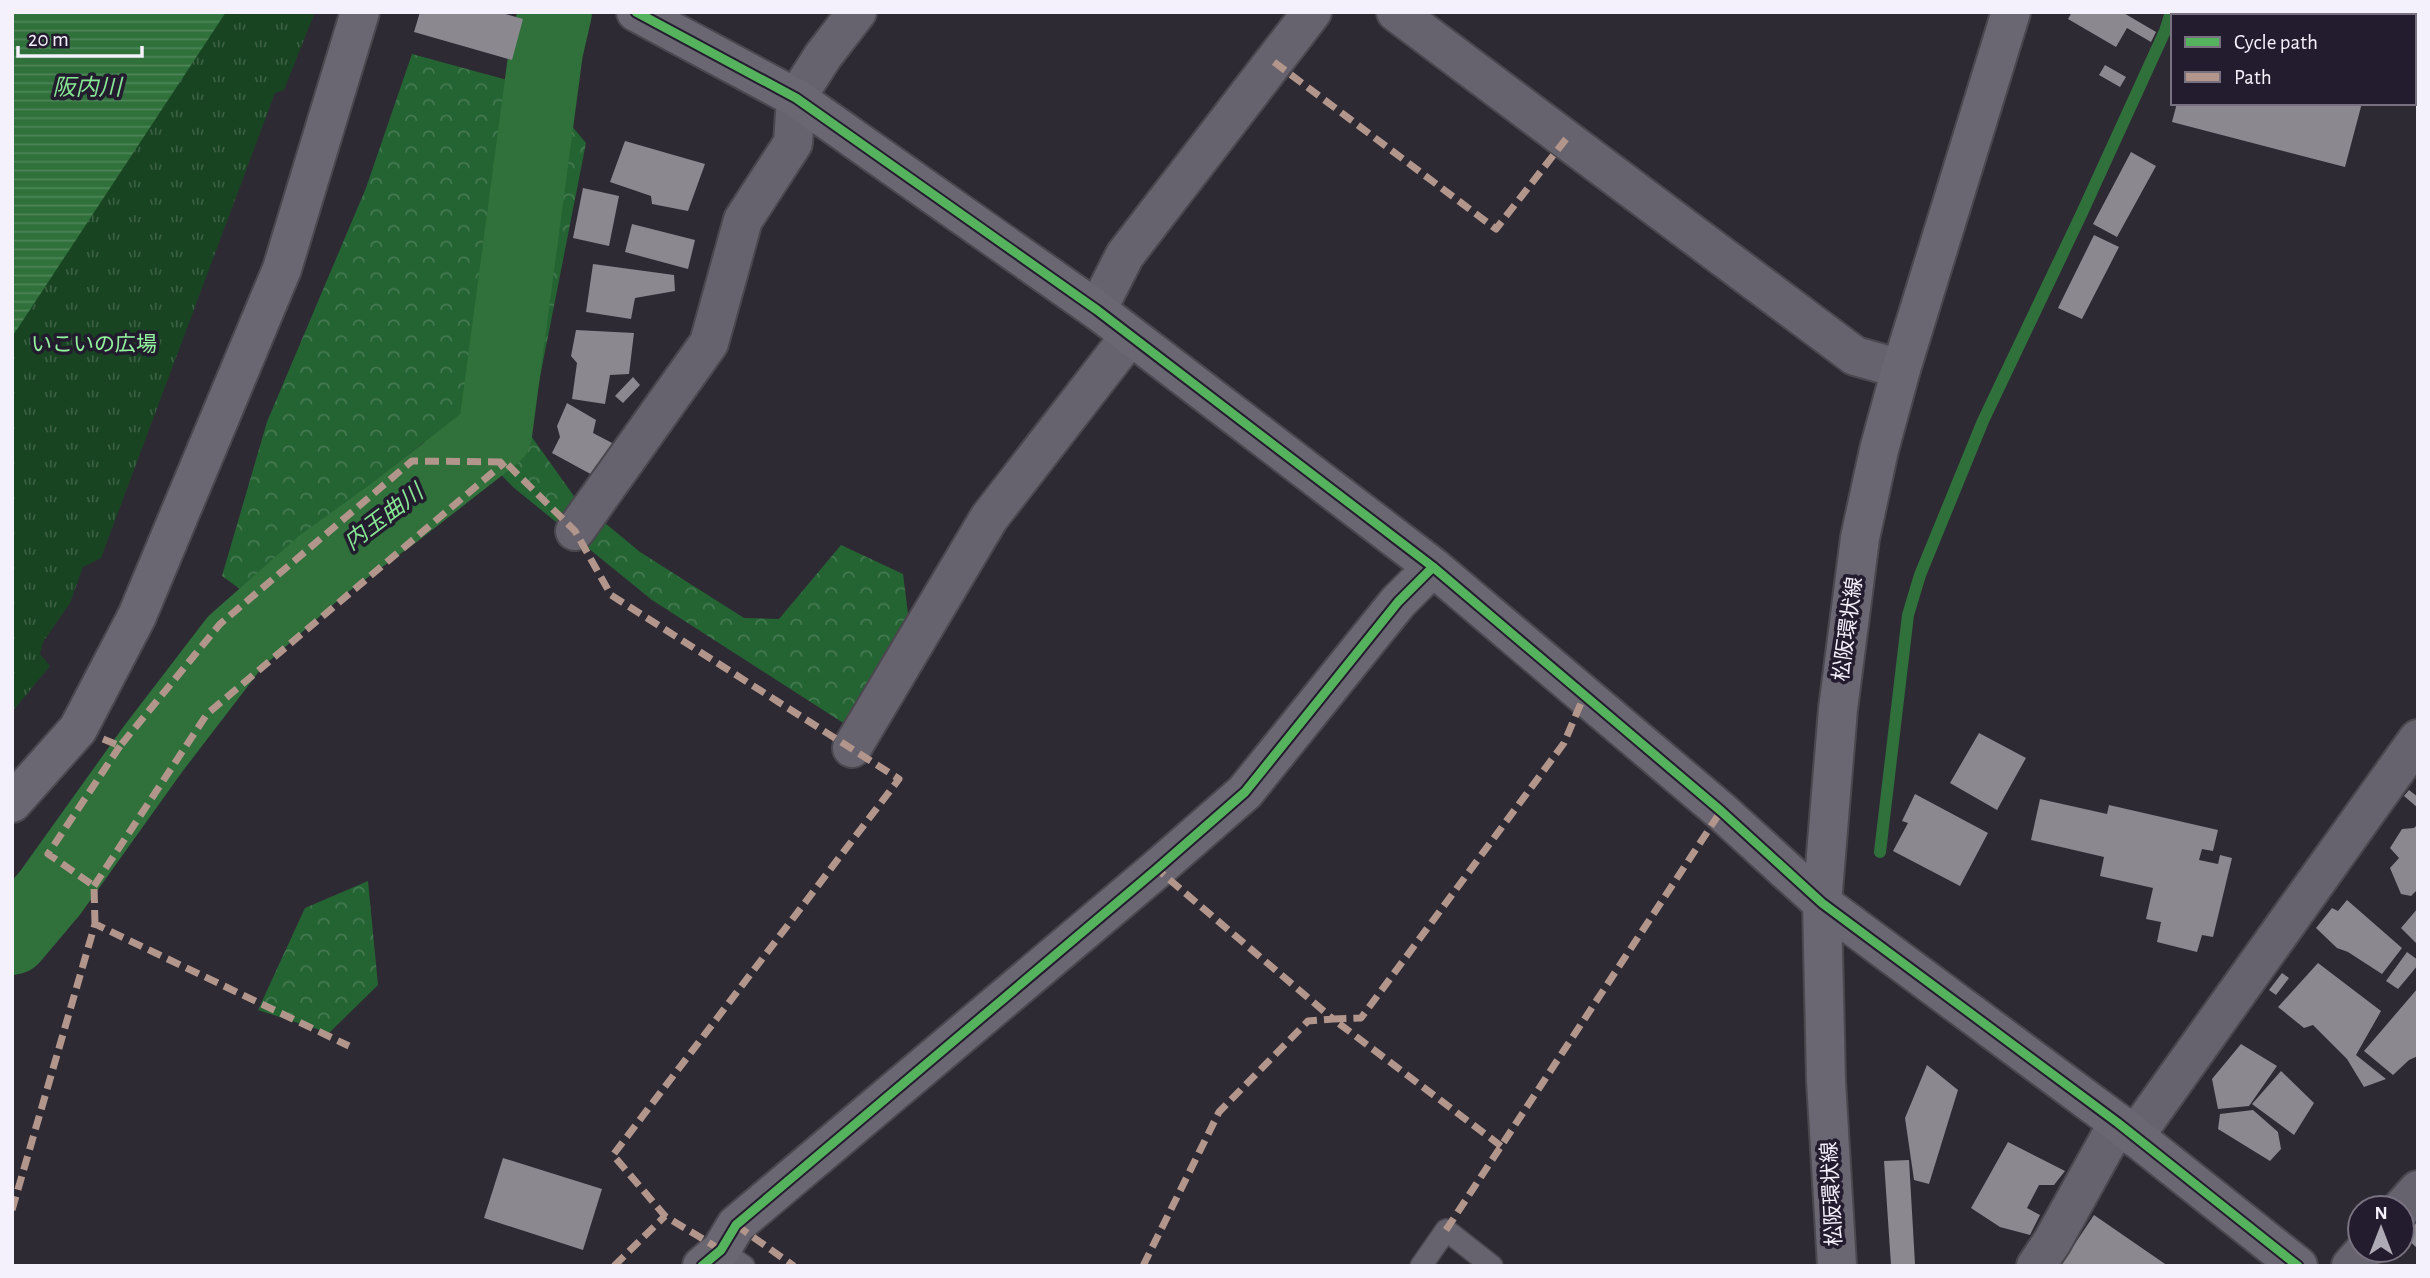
<svg xmlns="http://www.w3.org/2000/svg" width="2430" height="1278" font-family="'Alegreya Sans','Noto Sans JP',sans-serif">
  <style>
    .grass { fill: url(#grass-tufts) }
    .forest { fill: url(#forest-crowns) }
    .water { fill: url(#water-rules) }
    .lines { fill: none; stroke-linecap: round; stroke-linejoin: round }
    .stream { stroke: #2f703b; stroke-width: 12 }
    .river { stroke: #2f703b; stroke-width: 74 }
    .building { fill: #8b8890 }
    .lane-casing { stroke: #4a474f; stroke-width: 24 }
    .street-casing { stroke: #4a474f; stroke-width: 42 }
    .secondary-casing { stroke: #4a474f; stroke-width: 42 }
    .lane { stroke: #67636e; stroke-width: 21 }
    .street { stroke: #67636e; stroke-width: 38 }
    .secondary { stroke: #6a6672; stroke-width: 38 }
    .quiet { stroke: #b2968c; stroke-width: 7; stroke-dasharray: 14 7; stroke-linecap: butt }
    .cycleway-casing { stroke: #231c2e; stroke-width: 13 }
    .cycleway { stroke: #56b35d; stroke-width: 9 }
    .labels { text-anchor: middle; dominant-baseline: central; stroke-width: 7; stroke-linejoin: round; paint-order: stroke }
    .park-label { font-size: 21px; fill: #94f4a0; stroke: #231c2e }
    .street-label { font-size: 21px; fill: #f4f0fc; stroke: #231c2e }
    .water-label { font-size: 23px; font-style: italic; fill: #87e694; stroke: #231c2e }
  </style>
  <defs>
    <pattern id="grass-tufts" width="24" height="20" patternUnits="userSpaceOnUse" patternTransform="scale(1.75)"><rect width="24" height="20" fill="#184422"/><path d="M3 7l-1-3M5 7V3M7 7l1-3M15 17l-1-3M17 17v-4M19 17l1-3" fill="none" stroke="#3a5f43"/></pattern>
    <pattern id="forest-crowns" width="20" height="18" patternUnits="userSpaceOnUse" patternTransform="scale(1.75)"><rect width="20" height="18" fill="#246432"/><path d="M2 6a3 3 0 1 1 6 0M12 15a3 3 0 1 1 6 0" fill="none" stroke="#447a51"/></pattern>
    <pattern id="water-rules" width="6" height="5" patternUnits="userSpaceOnUse" patternTransform="scale(1.75)"><rect width="6" height="5" fill="#2f703b"/><path d="M0 2.5h6" fill="none" stroke="#4e8558"/></pattern>
  </defs>
  <rect width="100%" height="100%" fill="#2e2a34"/>
  <!-- grass -->
  <path class="grass" d="M 206,12 L 315,12 L 284,90 L 275,93 L 101,558 L 83,567 L 70,603 L 43,642 L 40,654 L 50,666 L 12,712 L 12,319 Z"/>
  <!-- forest -->
  <path class="forest" d="M 543,24 L 578,38 L 555,106 L 586,143 L 529,433 L 576,499 L 640,552 L 744,618 L 779,619 L 841,545 L 903,574 L 909,622 L 848,726 L 652,600 L 513,487 L 474,447 L 424,442 L 240,589 L 222,576 L 267,422 L 366,188 L 412,54 L 511,81 Z
    M 368,881 L 378,985 L 329,1033 L 258,1010 L 305,908 Z"/>
  <!-- water -->
  <path class="water" d="M 12,12 L 226,12 L 12,337 Z"/>
  <g class="lines">
    <!-- stream -->
    <path class="stream" d="M 1880,852 L 1908,615 L 1920,575 L 1983,421 L 2081,215 L 2165,31 L 2171,12"/>
    <!-- river -->
    <path class="river" d="M 12,938 L 50,893 L 153,749 L 235,642 L 322,565 L 395,512 L 495,434 L 546,51 L 555,12"/>
  </g>
  <!-- building -->
  <path class="building" d="M 420,12 L 499,12 L 523,19 L 512,60 L 414,32 Z
    M 2072,12 L 2122,12 L 2156,32 L 2151,42 L 2127,28 L 2116,47 L 2068,19 Z
    M 2202,12 L 2386,12 L 2385,16 L 2201,16 Z
    M 2105,65 L 2126,77 L 2120,87 L 2099,75 Z
    M 2177,103 L 2362,103 L 2345,167 L 2172,122 Z
    M 625,141 L 705,164 L 688,211 L 652,204 L 651,196 L 610,182 Z
    M 2131,152 L 2156,166 L 2117,237 L 2093,224 Z
    M 583,188 L 619,196 L 609,246 L 573,238 Z
    M 632,224 L 695,240 L 688,269 L 625,252 Z
    M 2094,235 L 2119,247 L 2082,319 L 2058,308 Z
    M 593,264 L 674,275 L 675,291 L 635,298 L 631,319 L 586,312 Z
    M 576,330 L 634,333 L 629,374 L 610,375 L 605,404 L 572,399 L 577,363 L 571,356 Z
    M 633,377 L 640,385 L 623,403 L 615,396 Z
    M 567,403 L 596,420 L 593,433 L 614,444 L 596,477 L 552,453 L 560,437 L 557,426 Z
    M 1979,733 L 2026,758 L 1997,810 L 1950,783 Z
    M 2409,790 L 2418,797 L 2418,808 L 2404,796 Z
    M 1915,794 L 1988,833 L 1960,886 L 1893,851 L 1908,823 L 1902,821 Z
    M 2040,799 L 2107,814 L 2109,805 L 2218,830 L 2213,851 L 2202,849 L 2199,860 L 2218,864 L 2220,855 L 2232,858 L 2213,937 L 2202,935 L 2197,952 L 2157,942 L 2161,922 L 2146,919 L 2153,888 L 2100,876 L 2104,857 L 2031,840 Z
    M 2418,824 L 2418,889 L 2411,896 L 2401,894 L 2390,868 L 2399,858 L 2390,848 L 2402,829 L 2414,828 Z
    M 2347,900 L 2402,948 L 2382,974 L 2348,952 L 2337,948 L 2316,928 L 2332,908 L 2338,911 Z
    M 2418,908 L 2418,945 L 2401,928 Z
    M 2407,952 L 2418,960 L 2418,965 L 2398,989 L 2386,981 Z
    M 2318,963 L 2381,1011 L 2356,1055 L 2386,1079 L 2364,1087 L 2347,1059 L 2313,1025 L 2304,1028 L 2278,1007 Z
    M 2282,973 L 2289,978 L 2276,995 L 2269,990 Z
    M 2418,988 L 2418,1056 L 2409,1060 L 2393,1075 L 2364,1051 Z
    M 2241,1044 L 2277,1066 L 2249,1106 L 2218,1109 L 2212,1079 Z
    M 1927,1065 L 1958,1090 L 1929,1184 L 1914,1180 L 1905,1118 Z
    M 2281,1071 L 2314,1103 L 2294,1135 L 2252,1104 Z
    M 2253,1110 L 2278,1132 L 2281,1149 L 2270,1161 L 2218,1129 L 2220,1114 Z
    M 2008,1142 L 2065,1171 L 2054,1185 L 2039,1185 L 2027,1208 L 2040,1215 L 2030,1235 L 2000,1227 L 1971,1208 Z
    M 503,1158 L 602,1189 L 583,1250 L 484,1218 Z
    M 1909,1160 L 1915,1264 L 1891,1265 L 1884,1161 Z
    M 2094,1215 L 2168,1266 L 2060,1266 Z
    M 2418,1216 L 2418,1249 L 2402,1234 Z"/>
  <g class="lines">
    <!-- lane casing -->
    <g class="lane-casing">
      <path id="lane" d="M 721,1250 L 744,1266
        M 1421,1266 L 1446,1230 L 1492,1266"/>
    </g>
    <!-- street casing -->
    <g class="street-casing">
      <path id="street" d="M 1396,12 L 1855,356 L 1901,369
        M 1097,310 L 1125,255 L 1312,12
        M 575,531 L 709,343 L 743,220 L 793,143 L 796,98 L 823,56 L 857,12
        M 852,748 L 989,518 L 1130,336
        M 2134,1137 L 2418,739
        M 2402,1208 L 2418,1190
        M 2036,1266 L 2052,1242 L 2118,1123
        M 2351,1266 L 2365,1250"/>
    </g>
    <!-- secondary casing -->
    <g class="secondary-casing">
      <path id="secondary" d="M 636,12 L 796,98 L 1097,310 L 1433,567 L 1721,811 L 1822,903 L 2118,1123 L 2298,1266
        M 12,803 L 78,729 L 137,616 L 282,269 L 360,12
        M 702,1266 L 721,1250 L 736,1225 L 1157,869 L 1245,792 L 1398,602 L 1433,567
        M 1837,1266 L 1826,1081 L 1822,903 L 1838,709 L 1860,538 L 1879,450 L 1901,369 L 2011,12"/>
    </g>
    <!-- lane -->
    <use href="#lane" class="lane"/>
    <!-- street -->
    <use href="#street" class="street"/>
    <!-- secondary -->
    <use href="#secondary" class="secondary"/>
    <!-- quiet -->
    <path class="quiet" d="M 1274,62 L 1496,229 L 1566,139
      M 103,739 L 120,746 L 220,624 L 412,461 L 505,462 L 575,531 L 611,595 L 899,779 L 613,1155 L 665,1216 L 721,1250
      M 94,886 L 207,714 L 505,462
      M 95,924 L 94,886 L 48,854 L 120,746
      M 1501,1146 L 1333,1019 L 1361,1018 L 1564,743 L 1584,696
      M 12,1210 L 95,924 L 349,1046
      M 736,1225 L 794,1266
      M 1446,1230 L 1721,811
      M 614,1266 L 665,1216
      M 1143,1266 L 1219,1112 L 1308,1021 L 1333,1019 L 1157,869"/>
    <!-- cycleway casing -->
    <g class="cycleway-casing">
      <path id="cycleway" d="M 636,12 L 796,98 L 1097,310 L 1433,567 L 1721,811 L 1822,903 L 2118,1123 L 2298,1266
        M 702,1266 L 721,1250 L 736,1225 L 1157,869 L 1245,792 L 1398,602 L 1433,567"/>
    </g>
    <!-- cycleway -->
    <use href="#cycleway" class="cycleway"/>
  </g>
  <g class="labels">
    <!-- park labels -->
    <g class="park-label">
      <text x="94" y="344">いこいの広場</text>
    </g>
    <!-- street labels -->
    <g class="street-label">
      <text transform="translate(1848 629) rotate(-82)">松阪環状線</text>
      <text transform="translate(1832 1194) rotate(-93)">松阪環状線</text>
    </g>
    <!-- water labels -->
    <g class="water-label">
      <text x="87" y="88">阪内川</text>
      <text transform="translate(384 518) rotate(-37)">内玉曲川</text>
    </g>
  </g>
  <!-- border -->
  <rect width="2430" height="1278" fill="none" stroke="#f4f0fc" stroke-width="28"/>
  <!-- legend -->
  <rect x="2171" y="14" width="245" height="91" fill="#231c2e" stroke="#777180" stroke-width="2"/>
  <rect x="2185" y="37" width="35" height="10" fill="#56b35d" stroke="#777180" stroke-width="2"/>
  <text x="2234" y="49" font-size="21" fill="#f4f0fc">Cycle path</text>
  <rect x="2185" y="72" width="35" height="10" fill="#b2968c" stroke="#777180" stroke-width="2"/>
  <text x="2234" y="84" font-size="21" fill="#f4f0fc">Path</text>
  <!-- north arrow -->
  <g transform="translate(2381 1229)"><circle r="33" fill="#231c2e" stroke="#777180" stroke-width="2"/>
  <path d="M0-5L12 26L0 18L-12 26Z" fill="#afabb6"/>
  <text y="-10" font-size="19" font-weight="bold" text-anchor="middle" fill="#f4f0fc">N</text>
  </g>
  <!-- scale -->
  <path d="M18 46v10h124v-10" fill="none" stroke="#f4f0fc" stroke-width="3.5"/>
  <text x="28" y="46" font-size="21" fill="#f4f0fc" stroke="#231c2e" stroke-width="5" paint-order="stroke">20 m</text>
</svg>
